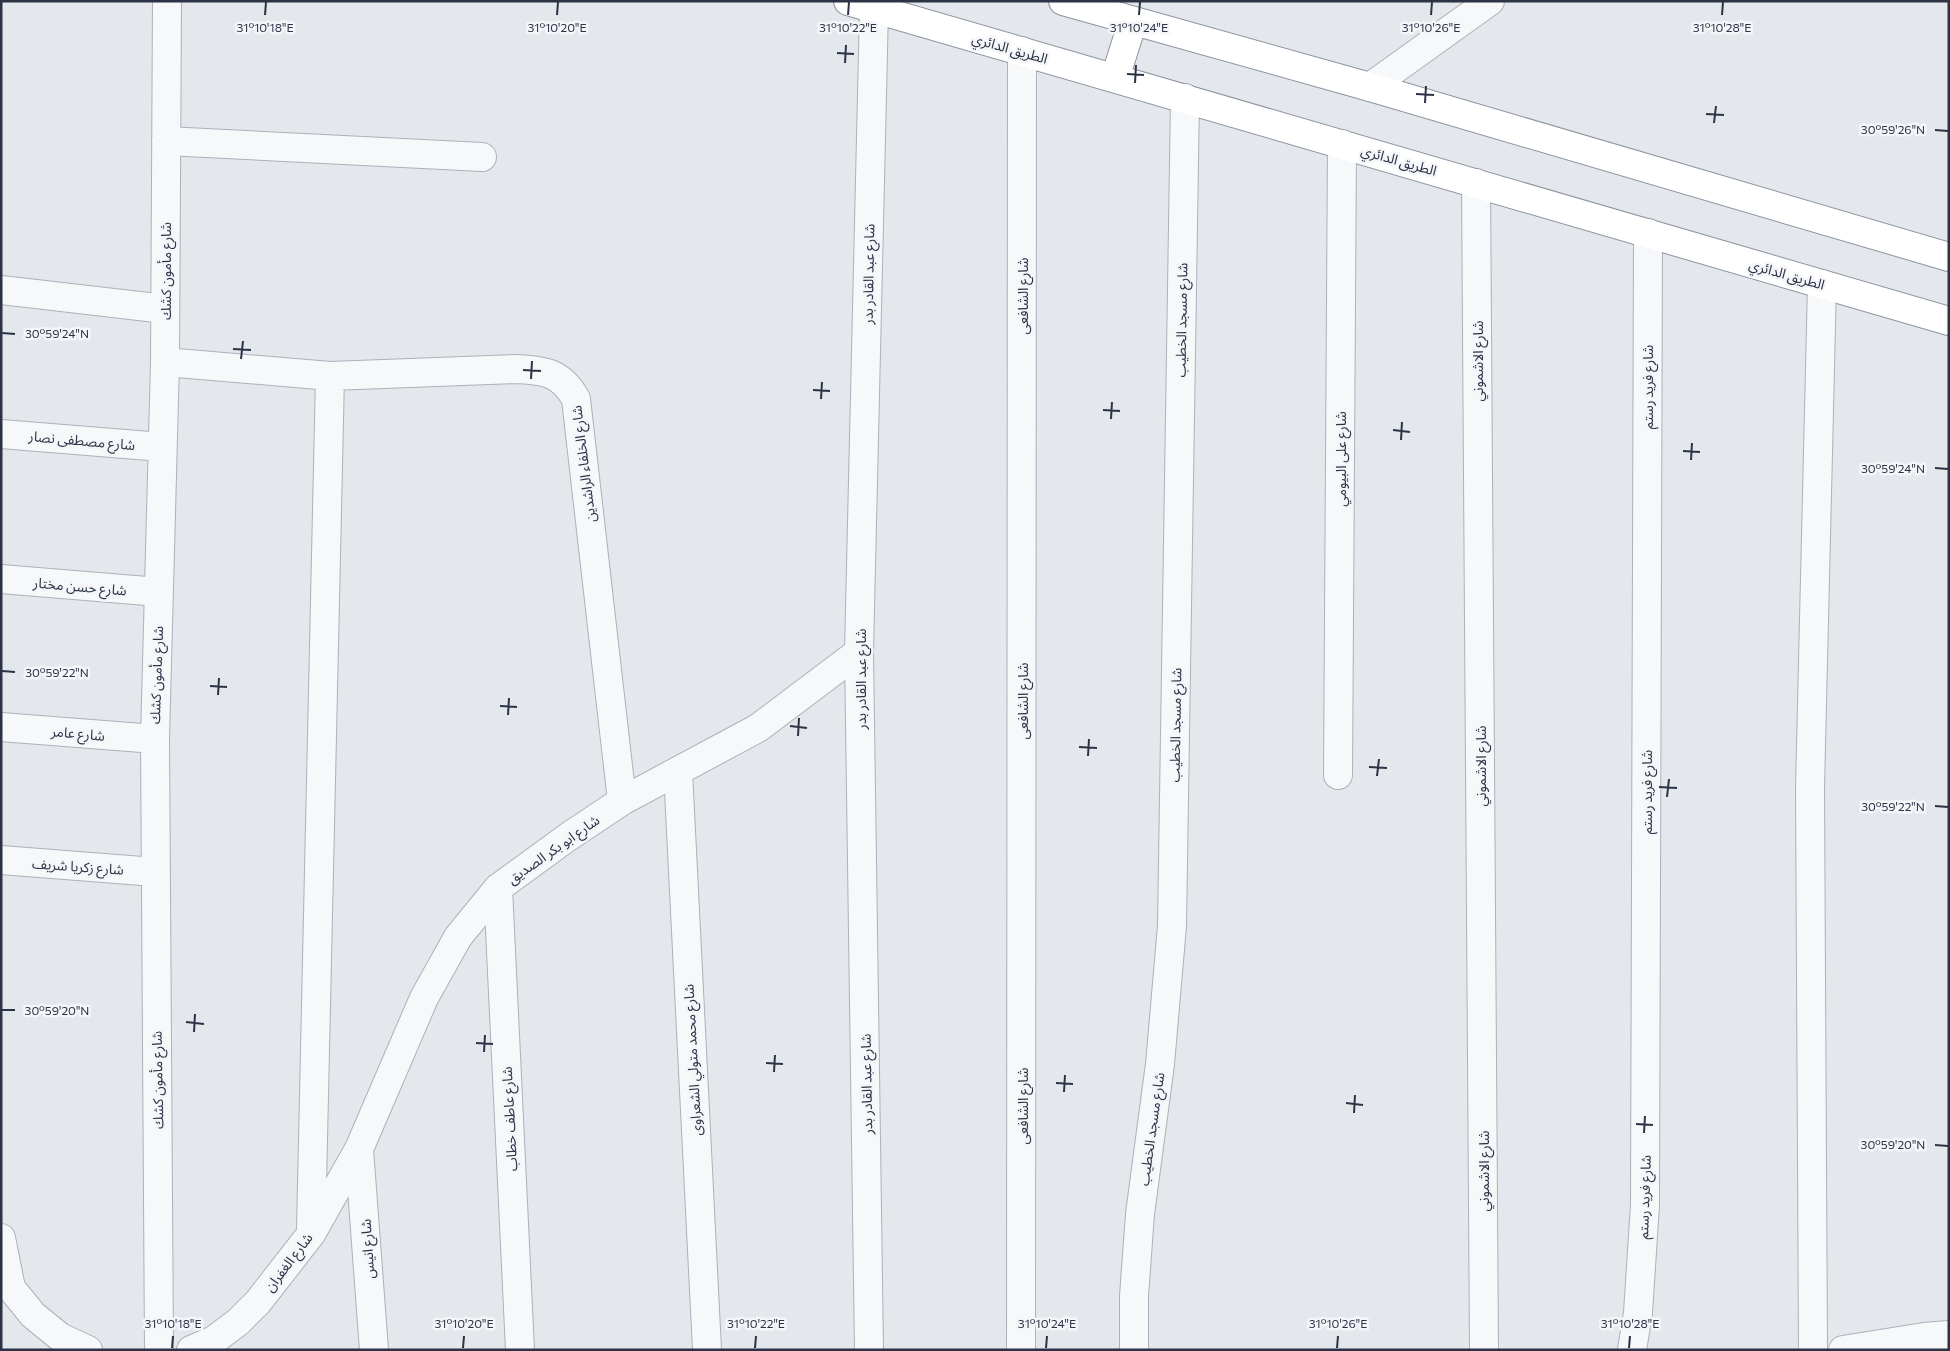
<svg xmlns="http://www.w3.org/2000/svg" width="1950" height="1351" font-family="Commissioner,'Noto Sans Arabic',sans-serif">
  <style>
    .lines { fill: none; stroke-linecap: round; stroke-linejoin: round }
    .minor-casing { stroke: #acb1ba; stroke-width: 30 }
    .highway-casing { stroke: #8b93a3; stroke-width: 30 }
    .minor { stroke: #f7f8fa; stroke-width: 28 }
    .highway { stroke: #fff; stroke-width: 28 }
    .ticks { fill: none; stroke: #2b3345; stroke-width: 2 }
    .labels { text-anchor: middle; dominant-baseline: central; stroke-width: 5; stroke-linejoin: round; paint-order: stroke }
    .street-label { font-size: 14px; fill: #2b3345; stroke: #f4f6f9 }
    .ticks-label { font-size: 12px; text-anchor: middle; fill: #2b3345; stroke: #f4f6f9; stroke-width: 5; stroke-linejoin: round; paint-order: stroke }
  </style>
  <rect width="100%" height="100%" fill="#e4e7ec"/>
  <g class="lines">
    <!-- minor casing -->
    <g class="minor-casing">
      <path id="minor" d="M 1370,87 L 1490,1
        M 166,141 L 482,157
        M 1476,183 L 1484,1350
        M 1,290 L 165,309
        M 165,362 L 330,376 L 514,369 C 544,370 561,372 576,399 L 622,801
        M 1,434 L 162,447
        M 1,579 L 159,592
        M 1,727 L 155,739
        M 678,771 L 707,1350
        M 1338,775 L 1342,144
        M 1,860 L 155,872
        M 498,888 L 520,1350
        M 359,1149 L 374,1350
        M 311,1230 L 330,376
        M 1,1238 L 11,1288 L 33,1315 L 60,1337 L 88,1350
        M 159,1350 L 155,739 L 165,362 L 167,1
        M 191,1350 L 214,1340 L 238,1322 L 258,1302 L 311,1234 L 359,1149 L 424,998 L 458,937 L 498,888 L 568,837 L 622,801 L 758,728 L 859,652
        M 869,1350 L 859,652 L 874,9
        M 1021,1350 L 1022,51
        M 1134,1350 L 1134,1296 L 1140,1214 L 1160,1064 L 1172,926 L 1185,98
        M 1632,1350 L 1638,1313 L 1645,1205 L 1648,233
        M 1813,1350 L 1810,788 L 1822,284
        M 1843,1350 L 1924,1337 L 1949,1335"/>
    </g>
    <!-- highway casing -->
    <g class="highway-casing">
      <path id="highway" d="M 848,1 L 1949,321
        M 1063,1 L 1370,87 L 1949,257
        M 1115,78 L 1133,21"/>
    </g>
    <!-- minor -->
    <use href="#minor" class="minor"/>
    <!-- highway -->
    <use href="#highway" class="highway"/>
  </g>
  <!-- ticks -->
  <path class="ticks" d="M 265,15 L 266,2M 557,15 L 558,2M 848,15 L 849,2M 1139,15 L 1140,2M 1431,15 L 1432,2M 1722,15 L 1723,2M 837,53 L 854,54M 845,63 L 846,45M 1127,74 L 1144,75M 1135,83 L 1136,65M 1416,94 L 1434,95M 1425,103 L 1426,86M 1706,114 L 1724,115M 1714,123 L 1716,106M 1935,130 L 1948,131M 2,333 L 15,334M 233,349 L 251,350M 241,359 L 243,341M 523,370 L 541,371M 531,379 L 532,361M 813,390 L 830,391M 821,399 L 822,382M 1103,410 L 1120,411M 1111,419 L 1112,402M 1393,430 L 1410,432M 1401,440 L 1402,422M 1683,451 L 1700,452M 1691,460 L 1692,443M 1935,468 L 1948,469M 2,671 L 15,672M 210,686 L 227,687M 218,695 L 219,678M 500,706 L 517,707M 508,715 L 509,698M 790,726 L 807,728M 798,736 L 799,718M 1079,747 L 1097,748M 1088,756 L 1089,739M 1369,767 L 1387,768M 1377,776 L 1379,759M 1659,787 L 1677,788M 1667,797 L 1669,779M 1935,806 L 1948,807M 2,1010 L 15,1010M 186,1022 L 204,1024M 194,1032 L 195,1014M 476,1043 L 493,1044M 484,1052 L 485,1035M 766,1063 L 783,1064M 774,1072 L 775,1055M 1056,1083 L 1073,1084M 1064,1092 L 1065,1075M 1346,1103 L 1363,1105M 1354,1113 L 1355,1095M 1636,1124 L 1653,1125M 1644,1133 L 1645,1116M 1935,1145 L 1948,1146M 172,1348 L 173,1336M 463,1348 L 464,1336M 755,1348 L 756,1336M 1046,1348 L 1047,1336M 1337,1348 L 1338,1336M 1629,1348 L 1630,1336"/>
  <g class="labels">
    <!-- street labels -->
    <g class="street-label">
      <text transform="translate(1010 48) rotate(16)">الطريق الدائري</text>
      <text transform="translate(1399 160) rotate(16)">الطريق الدائري</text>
      <text transform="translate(165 271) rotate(-90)">شارع مأمون كشك</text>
      <text transform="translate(868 274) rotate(-89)">شارع عبد القادر بدر</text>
      <text transform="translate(1787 274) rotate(16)">الطريق الدائري</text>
      <text transform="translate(1022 296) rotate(-90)">شارع الشافعى</text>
      <text transform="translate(1181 320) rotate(-89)">شارع مسجد الخطيب</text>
      <text transform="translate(1477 361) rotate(-90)">شارع الاشموني</text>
      <text transform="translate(1647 387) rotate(-90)">شارع فريد رستم</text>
      <text transform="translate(82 440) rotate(5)">شارع مصطفى نصار</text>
      <text transform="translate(1340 459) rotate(-90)">شارع على البيومي</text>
      <text transform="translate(583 464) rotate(-97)">شارع الخلفاء الراشدين</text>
      <text transform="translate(80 586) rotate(5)">شارع حسن مختار</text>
      <text transform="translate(156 675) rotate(-88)">شارع مأمون كشك</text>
      <text transform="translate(860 679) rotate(-90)">شارع عبد القادر بدر</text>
      <text transform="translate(1022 701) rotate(-90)">شارع الشافعى</text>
      <text transform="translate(1175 725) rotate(-89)">شارع مسجد الخطيب</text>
      <text transform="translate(78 733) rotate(5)">شارع عامر</text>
      <text transform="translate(1480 766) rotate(-90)">شارع الاشموني</text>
      <text transform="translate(1646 792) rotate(-90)">شارع فريد رستم</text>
      <text transform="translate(553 849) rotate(-35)">شارع ابو بكر الصديق</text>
      <text transform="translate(78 866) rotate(4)">شارع زكريا شريف</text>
      <text transform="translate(692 1060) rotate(-93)">شارع محمد متولي الشعراوى</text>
      <text transform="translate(157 1080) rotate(-91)">شارع مأمون كشك</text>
      <text transform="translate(866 1084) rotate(-91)">شارع عبد القادر بدر</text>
      <text transform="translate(1022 1106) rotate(-90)">شارع الشافعى</text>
      <text transform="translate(509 1119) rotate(-93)">شارع عاطف خطاب</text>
      <text transform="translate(1151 1129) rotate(-82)">شارع مسجد الخطيب</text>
      <text transform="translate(1483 1171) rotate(-90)">شارع الاشموني</text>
      <text transform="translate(1644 1197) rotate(-88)">شارع فريد رستم</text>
      <text transform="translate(367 1249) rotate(-94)">شارع انيس</text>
      <text transform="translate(288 1262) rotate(-53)">شارع الغفران</text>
    </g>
  </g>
  <g class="ticks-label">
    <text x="265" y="32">31°10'18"E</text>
    <text x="557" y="32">31°10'20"E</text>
    <text x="848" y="32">31°10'22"E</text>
    <text x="1139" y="32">31°10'24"E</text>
    <text x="1431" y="32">31°10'26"E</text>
    <text x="1722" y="32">31°10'28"E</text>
    <text x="1893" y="134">30°59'26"N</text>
    <text x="57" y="338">30°59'24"N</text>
    <text x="1893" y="473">30°59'24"N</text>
    <text x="57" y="677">30°59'22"N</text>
    <text x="1893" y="811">30°59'22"N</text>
    <text x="57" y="1015">30°59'20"N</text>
    <text x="1893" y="1149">30°59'20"N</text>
    <text x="173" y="1328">31°10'18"E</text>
    <text x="464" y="1328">31°10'20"E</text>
    <text x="756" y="1328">31°10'22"E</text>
    <text x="1047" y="1328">31°10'24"E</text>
    <text x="1338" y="1328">31°10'26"E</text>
    <text x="1630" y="1328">31°10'28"E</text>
  </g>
  <!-- border -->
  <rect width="1950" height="1351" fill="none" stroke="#2b3345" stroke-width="5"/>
</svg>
